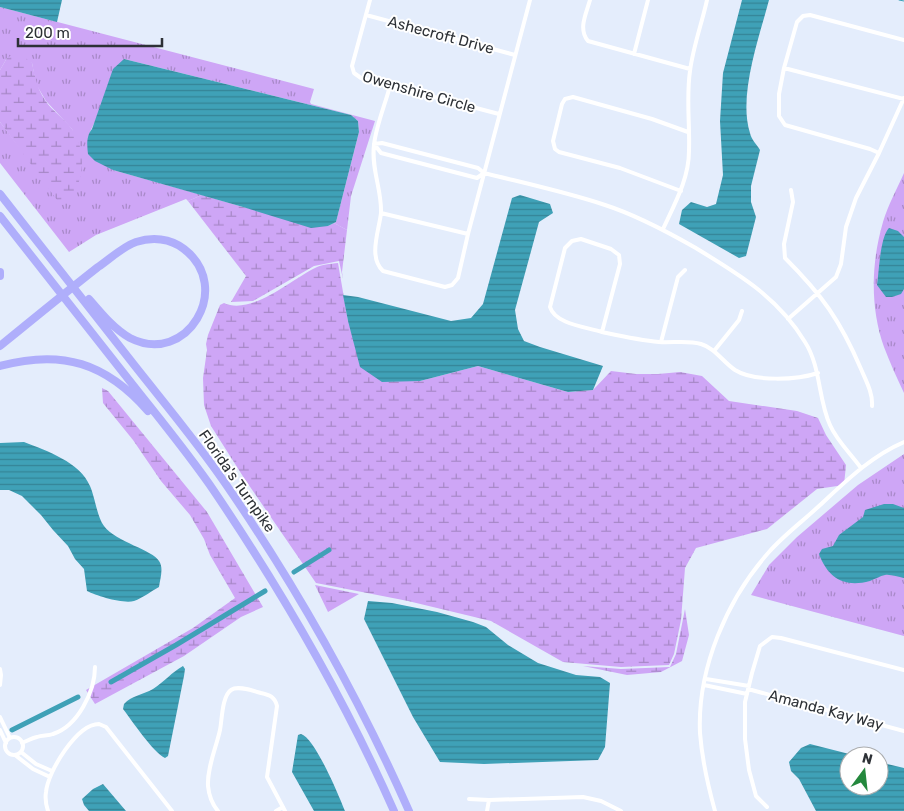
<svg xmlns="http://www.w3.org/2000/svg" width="904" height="811" font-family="Rubik,sans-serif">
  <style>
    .grass { fill: url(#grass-tufts) }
    .wetland { fill: url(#wetland-marsh) }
    .water { fill: url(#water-rules) }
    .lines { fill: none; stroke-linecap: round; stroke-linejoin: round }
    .stream { stroke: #3fa1b7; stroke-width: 1 }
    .canal { stroke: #3fa1b7; stroke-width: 5 }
    .street { stroke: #fff; stroke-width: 4 }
    .highway { stroke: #afaefb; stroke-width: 8 }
    .labels { text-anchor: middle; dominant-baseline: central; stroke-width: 4; stroke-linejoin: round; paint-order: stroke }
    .street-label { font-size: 15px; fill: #2d3136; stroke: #fff }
  </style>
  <defs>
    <pattern id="grass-tufts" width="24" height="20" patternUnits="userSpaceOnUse" patternTransform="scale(1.25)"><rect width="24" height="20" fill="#cea6f6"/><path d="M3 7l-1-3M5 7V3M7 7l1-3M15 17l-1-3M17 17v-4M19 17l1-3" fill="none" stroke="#a888c8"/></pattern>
    <pattern id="wetland-marsh" width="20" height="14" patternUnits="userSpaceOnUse" patternTransform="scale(1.25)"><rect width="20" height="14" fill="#cea6f6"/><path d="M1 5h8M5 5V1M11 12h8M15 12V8" fill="none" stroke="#a888c8"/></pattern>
    <pattern id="water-rules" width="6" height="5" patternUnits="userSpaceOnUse" patternTransform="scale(1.25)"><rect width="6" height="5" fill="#3fa1b7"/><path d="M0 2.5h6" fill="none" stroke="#358496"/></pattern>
  </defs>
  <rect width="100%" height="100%" fill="#e4edfc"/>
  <!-- grass -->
  <path class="grass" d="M 0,7 L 314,89 L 310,102 L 311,104 L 375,121 L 351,196 L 347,230 L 334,223 L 336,222 L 359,132 L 358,121 L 351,115 L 124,59 L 90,132 L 113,170 L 202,195 L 188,201 L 186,199 L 96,235 L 69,252 L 0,163 L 0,122 L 19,147 L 81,154 L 72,129 L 46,101 L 36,84 L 32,63 L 7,58 L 0,70 Z
    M 904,173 L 904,393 C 897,378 890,363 884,347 C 870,307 871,263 883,222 C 888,205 897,189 904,173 Z
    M 904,454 L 904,636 L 751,595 L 769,565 L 797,537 L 858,485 Z"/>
  <!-- wetland -->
  <path class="wetland" d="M 17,52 L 32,63 C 35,77 37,88 45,100 C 52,111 64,118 72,129 C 86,150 85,179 70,199 L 57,200 L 0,122 L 0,70 L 7,58 Z
    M 202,195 L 243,207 L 328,226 L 334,223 L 347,230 L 342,272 L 343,279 L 339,261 L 314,266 L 253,301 L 231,302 L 246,276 L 188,201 Z
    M 338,263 L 348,321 L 420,381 L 478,366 L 568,392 L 593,390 L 611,371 L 636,374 L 658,374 L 680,372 L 702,376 L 729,401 L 797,411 L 818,418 L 826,435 L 846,465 L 844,485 L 817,489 L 767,529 L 696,548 L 685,568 L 681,620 L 674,654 L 669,665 L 621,667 L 563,662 L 491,621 L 408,601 L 316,583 L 244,478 L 211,426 L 204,405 L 203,378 L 207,350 L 206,344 L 208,335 L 220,305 L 224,303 C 251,316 292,279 315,268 C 322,264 330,264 338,263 Z
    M 102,388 L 108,391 L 207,512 L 263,607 L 241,617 L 184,656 L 95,704 L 86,690 L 193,628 L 235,598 L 210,555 L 204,539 L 190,515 L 161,481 L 133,440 L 103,403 Z
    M 315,585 L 359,594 L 328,612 Z
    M 685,609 L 689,635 L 682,661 L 661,672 L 627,675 L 583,666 L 621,669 L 670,667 L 676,654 Z"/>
  <!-- water -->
  <path class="water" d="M 0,0 L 62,0 L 57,22 L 0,7 Z
    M 742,0 L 769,0 C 759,38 738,96 750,133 C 751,139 757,145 760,150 L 751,186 L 751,202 L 756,217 L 746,256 L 739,258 L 679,224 L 682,210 L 691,202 L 707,207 L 716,204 L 723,175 L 720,121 L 723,73 Z
    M 124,59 L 351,115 L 358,121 L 359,132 L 336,222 L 328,226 L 311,228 L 243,207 L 113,170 L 95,161 L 88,154 C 87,146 86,136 92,129 L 113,69 Z
    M 520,195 L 550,204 L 553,213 L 539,222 L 515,310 L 518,329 L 524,341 L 540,347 L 603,366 L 593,390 L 568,392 L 478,366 L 420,381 L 382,382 L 360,367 L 348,321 L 343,295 L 358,297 L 451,321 L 471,318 L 483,304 L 512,198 Z
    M 889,228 L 898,231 L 904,237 L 904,289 L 901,294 L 892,297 L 886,297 L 877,285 C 879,272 880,237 889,228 Z
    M 24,442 C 47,451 80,462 90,486 C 95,497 97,517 104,526 C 116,542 153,550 159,561 C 164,568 160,579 159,587 C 151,591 143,598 134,601 C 123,604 97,596 87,591 L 84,569 L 75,559 L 68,546 L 53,530 L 41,515 L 22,496 L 9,490 L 0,490 L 0,443 Z
    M 884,504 L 893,504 L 904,508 L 904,578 C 898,577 890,574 885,575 C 880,576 875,579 870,581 C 844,588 828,578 819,554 L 822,549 L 833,546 L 839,535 L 863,517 L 865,510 Z
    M 368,601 L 392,603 L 437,612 L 473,622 L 486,627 L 508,645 L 538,663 L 576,675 L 600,677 L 610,683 L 605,747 L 598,760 L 484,764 L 440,762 L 413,717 L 364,619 Z
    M 183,666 L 185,669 L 184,676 L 168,756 L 165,758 C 152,751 133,722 123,709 L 124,704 C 132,695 143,695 153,689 C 164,682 172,672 183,666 Z
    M 301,734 C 315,738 339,796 345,811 L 314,811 L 292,772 L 298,735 Z
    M 810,744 L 857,756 L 849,756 L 849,786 L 879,786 L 879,762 L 904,768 L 904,811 L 816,811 L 799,779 L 791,771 L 789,762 L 801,748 Z
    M 103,784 L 126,811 L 89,811 L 84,805 L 82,799 L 93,789 Z"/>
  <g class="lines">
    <!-- stream -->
    <path class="stream" d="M 899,0 L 904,1"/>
    <!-- canal -->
    <path class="canal" d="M 294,572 L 329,550
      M 111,682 L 176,645 L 265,591
      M 12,730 L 78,697"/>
    <!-- street -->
    <path class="street" d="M 370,0 L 352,66 L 354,73 L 361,78 L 499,114
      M 590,0 C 586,14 578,29 588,41 L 690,69
      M 366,15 L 515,55
      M 634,54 L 648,0
      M 784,68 L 904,99
      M 390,86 C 385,105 376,126 374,145 C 371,169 382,190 381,213 C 379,231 368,257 383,271 L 445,287 L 452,285 L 458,278 L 468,234 L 530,0
      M 374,144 L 382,143 L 478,168 L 484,173 C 524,183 566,192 605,205 C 636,215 666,231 694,247 C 737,273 778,297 805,342 C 821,367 818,399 830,425 C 837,441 851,454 861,468
      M 374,144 L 381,153 L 477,178 L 484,173
      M 879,153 L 870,149 L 785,125 L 779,116 L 779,94 L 784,68 L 797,22 L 803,16 L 810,15 L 904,40
      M 791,190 L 793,202 L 784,244 L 785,258 C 822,295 840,320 861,369 C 866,381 873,393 872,406
      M 681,191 L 620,168 L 559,152 L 555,149 L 553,141 L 562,104 L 565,99 L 573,97 L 652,119 L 688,132
      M 381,213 L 468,234
      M 663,229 C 674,205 689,179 689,151 C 690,124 686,98 690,71 C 693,47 702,23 707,0
      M 581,239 L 611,249 L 619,255 L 620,264 L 602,332 C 586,327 555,324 550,307 L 565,248 L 572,241 Z
      M 788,319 L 836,277 L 841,264 L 846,227 L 856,198 L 879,153 L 904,98
      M 602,332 C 621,336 639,340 659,342 C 673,343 688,340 701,344 C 715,348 723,362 735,370 C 754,382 797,380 818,373
      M 661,342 L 678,277 L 685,270
      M 714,351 L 739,320 L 742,311
      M 0,669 L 1,675 L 0,685
      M 706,679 L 749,686
      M 704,685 L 747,694
      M 748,689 L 904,731
      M 0,717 L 10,738
      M 0,730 L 6,743
      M5 746a9 9 0 1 1 18 0a9 9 0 1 1-18 0Z
      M 22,743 C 27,741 32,738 37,737 C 42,735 48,736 53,734 C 78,726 95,691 95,667
      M 21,752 L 36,764 L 52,771
      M 15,755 L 33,769 L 50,777
      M 469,799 L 489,800 L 487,811
      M 489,800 L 583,797 L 601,801 L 621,811
      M 767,807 L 756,796 L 749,770 L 745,739 L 745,702 L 752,673 L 760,646 L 772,637 L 781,638 L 904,670
      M 48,811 C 46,805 45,798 46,792 C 48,771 77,724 99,724 L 106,727 L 172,811
      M 218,811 C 212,804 209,796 208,786 C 207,768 216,748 220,730 C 222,720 222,696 231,690 C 238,685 253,691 261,693 C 270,695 275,697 277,706 L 267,777 L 285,811
      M 276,811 L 283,807
      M 715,811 C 708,786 702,759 700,733 C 697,669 727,599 769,552 C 784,535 803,521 819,506 C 845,482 871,456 904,442"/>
    <!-- highway -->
    <path class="highway" d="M 0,194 C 45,251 90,309 135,366 C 165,404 197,442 225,483 C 296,586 358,696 409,811
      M 0,216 C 43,271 86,325 129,380 C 158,417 188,453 214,491 C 283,593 344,698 394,811
      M 0,272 L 0,276
      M 0,346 C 33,319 65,293 98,267 C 110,259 122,247 136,242 C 152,237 170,238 184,249 C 234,287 187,367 130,338 C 114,329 101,313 89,299
      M 0,366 C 62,349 106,363 148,411"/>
  </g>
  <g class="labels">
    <!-- street labels -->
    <g class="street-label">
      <text transform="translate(441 35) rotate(15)">Ashecroft Drive</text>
      <text transform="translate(419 92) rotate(16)">Owenshire Circle</text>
      <text transform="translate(237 481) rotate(55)">Florida's Turnpike</text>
      <text transform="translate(826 710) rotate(15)">Amanda Kay Way</text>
    </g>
  </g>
  <!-- north arrow -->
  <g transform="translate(864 771) rotate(15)"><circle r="24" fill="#ffffff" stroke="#abadaf"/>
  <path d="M0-4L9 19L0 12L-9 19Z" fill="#24883d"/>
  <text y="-8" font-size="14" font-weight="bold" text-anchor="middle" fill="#2d3136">N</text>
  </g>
  <!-- scale -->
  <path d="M18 38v8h144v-8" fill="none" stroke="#2d3136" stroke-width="2.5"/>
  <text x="25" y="38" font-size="15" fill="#2d3136" stroke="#ffffff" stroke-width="4" paint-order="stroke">200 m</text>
</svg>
